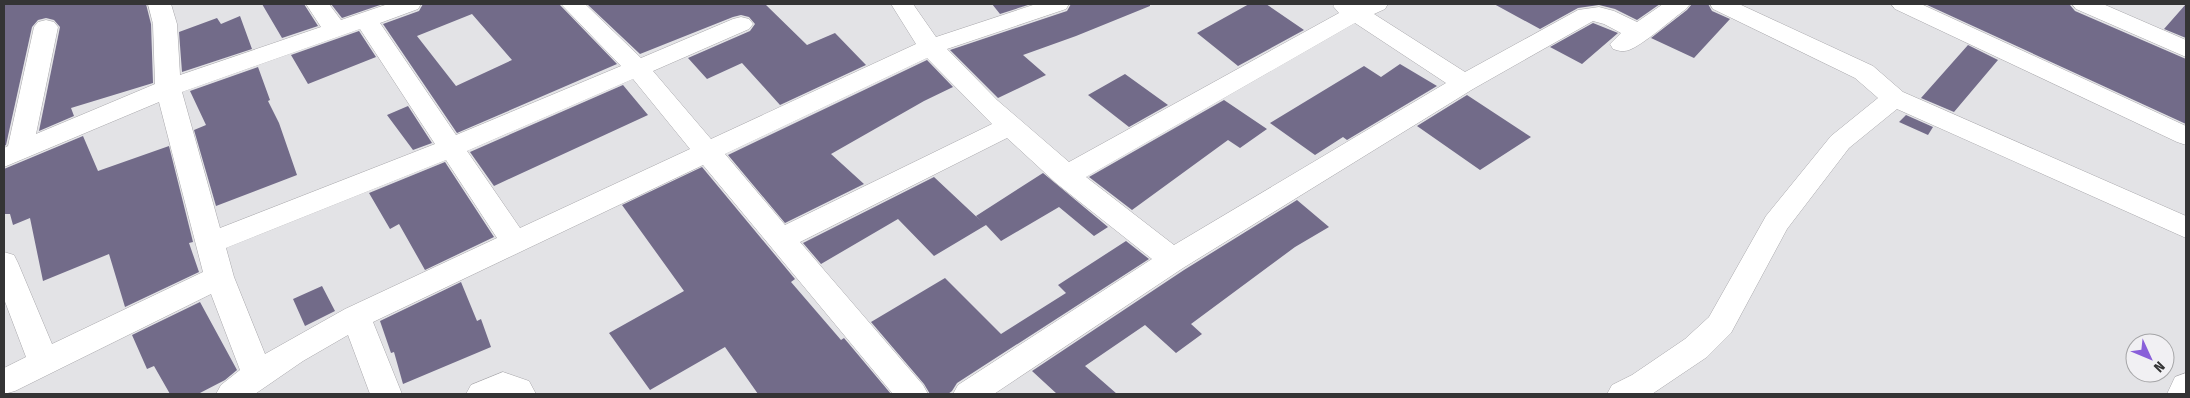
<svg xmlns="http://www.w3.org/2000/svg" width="2190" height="398" font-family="'Fira Sans Condensed',sans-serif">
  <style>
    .building { fill: #726b89; fill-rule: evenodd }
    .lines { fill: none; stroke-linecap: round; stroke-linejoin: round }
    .street-casing { stroke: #a9a8ac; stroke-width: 1 }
    .street { fill: #fff; fill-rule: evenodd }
  </style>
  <rect width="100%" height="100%" fill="#e3e3e6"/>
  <!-- building -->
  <path class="building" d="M 4,4 L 146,4 L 151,24 L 153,83 L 71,108 L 74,116 L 39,131 L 60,27 L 54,20 L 46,18 L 38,20 L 32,27 L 6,145 L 4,146 Z
    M 262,4 L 304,4 L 318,26 L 282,38 Z
    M 331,4 L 383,4 L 342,18 Z
    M 423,4 L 559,4 L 617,64 L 457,133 L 383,24 L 419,11 ZM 472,14 L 512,60 L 456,86 L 417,36 Z
    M 587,4 L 765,4 L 807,45 L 835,33 L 866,65 L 780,105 L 742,63 L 707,79 L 688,58 L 750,31 L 755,24 L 749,17 L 741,15 L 733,17 L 640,54 Z
    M 992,4 L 1031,4 L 1000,14 Z
    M 1071,4 L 1150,4 L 1150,6 L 1076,36 L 1023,55 L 1046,75 L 998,98 L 950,50 L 1067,11 Z
    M 1249,4 L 1266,4 L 1304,30 L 1238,66 L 1197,33 Z
    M 1494,4 L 1660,4 L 1637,20 L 1615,9 L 1599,5 L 1578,8 L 1540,29 Z
    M 1692,4 L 1708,4 L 1712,11 L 1730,19 L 1694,58 L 1651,38 L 1687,10 Z
    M 1925,4 L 2070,5 L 2075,11 L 2186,59 L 2186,124 Z
    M 2186,4 L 2186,38 L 2164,29 Z
    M 240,16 L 252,49 L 182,72 L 179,32 L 217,18 L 221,24 Z
    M 1593,23 L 1618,33 L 1582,64 L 1550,47 Z
    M 359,31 L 376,57 L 308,84 L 291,55 Z
    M 1968,45 L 1998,60 L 1954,112 L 1921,98 Z
    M 927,60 L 953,87 L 924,101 L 831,154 L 864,184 L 785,223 L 728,155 Z
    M 1400,64 L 1437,86 L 1347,140 L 1343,137 L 1315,155 L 1270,123 L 1364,66 L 1381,77 Z
    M 258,67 L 270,100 L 268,101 L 279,123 L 297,175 L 216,206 L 194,130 L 206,125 L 190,91 Z
    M 1125,74 L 1168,105 L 1129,127 L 1088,95 Z
    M 623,85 L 648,115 L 494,186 L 470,152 Z
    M 1467,95 L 1531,137 L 1480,170 L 1417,126 Z
    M 1224,100 L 1267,129 L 1240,148 L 1228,140 L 1132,210 L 1089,177 Z
    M 408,106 L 432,143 L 413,150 L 387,115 Z
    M 1906,115 L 1933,127 L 1928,135 L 1899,122 Z
    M 83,136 L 98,171 L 169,146 L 193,242 L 189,243 L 199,272 L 125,307 L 109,254 L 43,281 L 30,218 L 13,225 L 10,214 L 4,214 L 4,169 Z
    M 445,162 L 494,237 L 425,270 L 399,224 L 390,229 L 369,193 Z
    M 702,167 L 795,279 L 791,282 L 841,340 L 844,338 L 891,394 L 758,394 L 725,347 L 650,390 L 609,333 L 684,291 L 622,205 Z
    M 1043,173 L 1108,227 L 1094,236 L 1059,207 L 1001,241 L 986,225 L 934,256 L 898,219 L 821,264 L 803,243 L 934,177 L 981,221 L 976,216 Z
    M 1297,200 L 1329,227 L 1295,247 L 1191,324 L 1202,334 L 1176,353 L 1145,325 L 1085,366 L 1117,394 L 1057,394 L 1032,371 L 1184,270 Z
    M 1126,241 L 1149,259 L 957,383 L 952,391 L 948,394 L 930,394 L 924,384 L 871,322 L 945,278 L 1001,334 L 1066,293 L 1058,285 Z
    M 461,282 L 477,321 L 481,319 L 491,347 L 403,384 L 394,352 L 391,353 L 380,321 Z
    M 322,286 L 335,311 L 305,326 L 293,299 Z
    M 200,302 L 237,370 L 225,380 L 198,394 L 170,394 L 154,366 L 147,369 L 132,335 Z"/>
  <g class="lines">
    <!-- street casing -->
    <g class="street-casing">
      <path id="street" d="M 148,4 L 171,4 L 177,24 L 180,75 L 321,27 L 306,4 L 329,4 L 341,20 L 388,4 L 421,4 L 418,9 L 380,23 L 456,135 L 621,66 L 561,4 L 585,4 L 641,58 L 733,19 L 741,17 L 749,19 L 753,24 L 749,29 L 653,71 L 711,139 L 916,44 L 891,4 L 913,4 L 936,37 L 1036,4 L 1069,4 L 1066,9 L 947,49 L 997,100 L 1069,162 L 1339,13 L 1333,6 L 1335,4 L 1388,4 L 1385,9 L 1374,14 L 1465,72 L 1578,10 L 1599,7 L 1614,11 L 1637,22 L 1663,4 L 1690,4 L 1686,9 C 1672,19 1643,45 1629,50 C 1623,52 1619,51 1613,49 L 1610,44 L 1621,33 L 1604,24 L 1593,21 L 1473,89 L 1183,268 L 994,394 L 953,394 L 958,385 L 1152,259 L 1056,183 L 1007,138 L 800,242 L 923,385 L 928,394 L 893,394 L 703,165 L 373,322 L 402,394 L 370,394 L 348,335 L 303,361 L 255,394 L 216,394 L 221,385 L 240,370 L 211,294 L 15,391 L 4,394 L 4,368 L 26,357 L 4,299 L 4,252 L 14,255 L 18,263 L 52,344 L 203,272 L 159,102 L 4,167 L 4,148 L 8,146 L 34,27 L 38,22 L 46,20 L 54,22 L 58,27 L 36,134 L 155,84 L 153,24 ZM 1355,23 L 1446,83 L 1174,245 L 1086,177 ZM 360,29 L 435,144 L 220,228 L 182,92 ZM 927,58 L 992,124 L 785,225 L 725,154 ZM 633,79 L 690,149 L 520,228 L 467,151 ZM 446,160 L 497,238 L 345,309 L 265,354 L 234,277 L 226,248 Z
        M 1710,4 L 1739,4 L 1873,66 L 1903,92 L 2186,216 L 2186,238 L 1897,109 L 1849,148 L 1787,229 L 1731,333 L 1707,357 L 1652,394 L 1607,394 L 1612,385 L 1632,375 L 1685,339 L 1709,317 L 1766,216 L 1831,136 L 1878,98 L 1855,78 L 1713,9 Z
        M 1891,4 L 1921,4 L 2186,126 L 2186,145 L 2177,142 L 1895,9 Z
        M 2072,4 L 2103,4 L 2186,40 L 2186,57 L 2076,9 Z
        M 503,372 L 529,381 L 536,394 L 466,394 L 471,385 Z
        M 2186,373 L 2186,394 L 2167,394 L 2175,377 Z"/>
    </g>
    <!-- street -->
    <use href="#street" class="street"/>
  </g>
  <!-- border -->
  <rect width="2190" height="398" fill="none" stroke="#343435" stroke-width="10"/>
  <!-- north arrow -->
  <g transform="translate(2150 358) rotate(134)"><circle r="24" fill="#f1f0f3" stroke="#a5a5a7"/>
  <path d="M0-4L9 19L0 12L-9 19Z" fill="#895fd9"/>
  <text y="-8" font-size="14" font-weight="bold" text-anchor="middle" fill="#343435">N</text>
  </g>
</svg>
